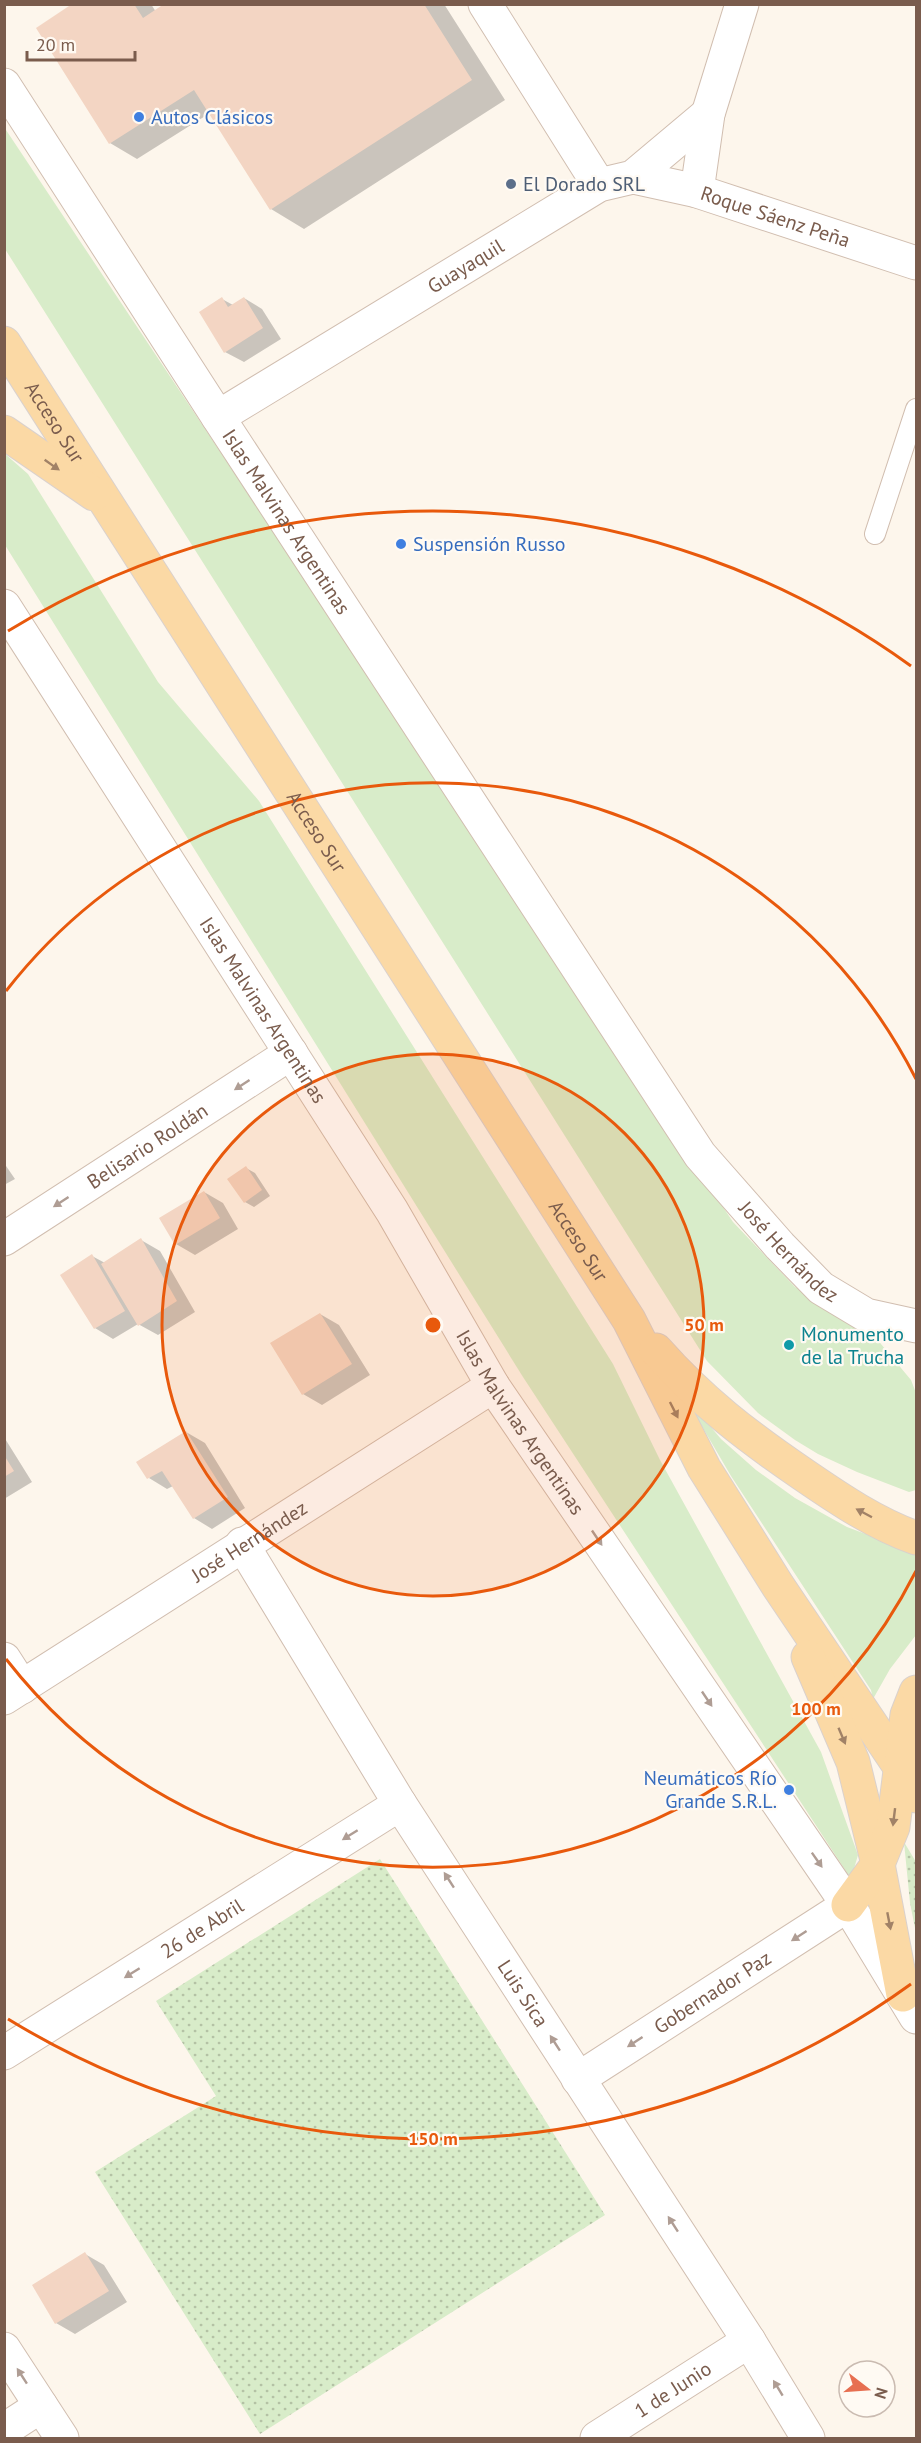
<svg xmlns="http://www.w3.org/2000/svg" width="921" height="2443" font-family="'PT Sans',sans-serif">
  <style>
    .green { fill: #d8ecc9 }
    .park { fill: url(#park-dots) }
    .shadow { fill: #0003 }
    .building { fill: #f3d5c3 }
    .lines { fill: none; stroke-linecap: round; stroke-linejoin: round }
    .service-casing { stroke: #d1beb0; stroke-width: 22 }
    .minor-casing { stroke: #d1beb0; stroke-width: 35 }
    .primary-casing { stroke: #dad1cd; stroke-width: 35 }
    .service { stroke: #fff; stroke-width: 20 }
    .minor { stroke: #fff; stroke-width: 33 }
    .primary { stroke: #fbd9a5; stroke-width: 33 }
    .oneway { fill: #a18267 }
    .oneway2 { fill: #af9d94 }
    .ring { fill: none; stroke: #e8590c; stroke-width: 3 }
    .shop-dot { fill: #3f7fe0; stroke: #fffaf3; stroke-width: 2 }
    .service-dot { fill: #5c6f8a; stroke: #fffaf3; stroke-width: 2 }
    .culture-dot { fill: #0f9aa8; stroke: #fffaf3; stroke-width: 2 }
    .labels { text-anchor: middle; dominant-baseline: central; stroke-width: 4.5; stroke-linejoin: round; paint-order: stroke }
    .shop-label { font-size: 20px; fill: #366cbe; stroke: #fffaf3; text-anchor: start }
    .service-label { font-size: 20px; fill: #4e5e75; stroke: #fffaf3; text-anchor: start }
    .street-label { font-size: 20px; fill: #7a5c4d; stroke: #fffaf3 }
    .culture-label { font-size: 20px; fill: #0d838f; stroke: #fffaf3; text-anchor: start }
    .centre { fill: #e8590c; stroke: #fffaf3; stroke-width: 3 }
    .ring-label { font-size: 18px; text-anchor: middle; font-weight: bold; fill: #e8590c; stroke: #fffaf3; stroke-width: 4.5; stroke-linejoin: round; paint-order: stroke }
  </style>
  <defs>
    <pattern id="park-dots" width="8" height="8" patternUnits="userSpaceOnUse" patternTransform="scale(1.5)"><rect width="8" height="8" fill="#d8ecc9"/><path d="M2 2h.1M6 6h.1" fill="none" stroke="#b4c2a5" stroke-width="1.8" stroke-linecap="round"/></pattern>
  </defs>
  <rect width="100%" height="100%" fill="#fdf6ec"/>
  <!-- green -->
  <path class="green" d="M 4,127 L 733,1222 L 795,1287 L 866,1326 L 911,1380 L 916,1393 L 916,1490 L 909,1492 L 857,1472 L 818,1454 L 795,1440 L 758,1413 L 707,1361 L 5,249 Z
    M 4,453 L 28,474 L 158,682 L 259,801 L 613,1364 L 660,1460 L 821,1752 L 858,1855 L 851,1879 L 523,1377 L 5,545 Z
    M 683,1394 L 721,1439 L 756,1470 L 795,1498 L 847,1527 L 916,1553 L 916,1635 L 890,1669 L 873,1699 L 871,1690 L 731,1476 Z"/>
  <!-- park -->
  <path class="park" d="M 904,1842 L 916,1862 L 916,1933 L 910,1903 Z
    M 380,1859 L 605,2215 L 260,2434 L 95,2172 L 216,2096 L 156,2001 Z"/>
  <!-- shadow -->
  <path class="shadow" d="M 75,4 L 151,4 L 156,12 L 167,4 L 444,4 L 505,100 L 304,229 L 271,209 L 210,113 L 137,159 L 110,143 Z
    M 244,298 L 262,309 L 281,339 L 244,362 L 225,352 L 222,299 L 233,305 Z
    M 4,1163 L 15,1179 L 4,1185 Z
    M 246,1168 L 255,1173 L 270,1196 L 254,1207 L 245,1202 Z
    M 204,1192 L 223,1203 L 238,1229 L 195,1255 L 176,1244 Z
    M 141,1240 L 160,1251 L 195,1312 L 158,1335 L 138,1324 L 113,1339 L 95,1328 L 92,1256 L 105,1263 Z
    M 320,1314 L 339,1325 L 370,1375 L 322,1405 L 303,1394 L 272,1344 Z
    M 186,1432 L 205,1443 L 245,1508 L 212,1529 L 194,1518 L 173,1486 L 167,1489 L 149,1478 Z
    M 4,1437 L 32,1482 L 4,1499 Z
    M 85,2254 L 104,2265 L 127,2302 L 75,2334 L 56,2323 Z"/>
  <!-- building -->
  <path class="building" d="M 72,4 L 134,4 L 143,18 L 164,4 L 424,4 L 472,80 L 270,210 L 194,90 L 109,144 L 36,28 Z
    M 222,297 L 228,307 L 244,297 L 263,328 L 224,353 L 199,312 Z
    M 246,1166 L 262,1190 L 244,1203 L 227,1179 Z
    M 204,1191 L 220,1218 L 175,1245 L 159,1218 Z
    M 141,1238 L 177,1301 L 138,1326 L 101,1264 Z
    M 92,1254 L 125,1311 L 94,1329 L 60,1275 Z
    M 320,1313 L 352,1364 L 302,1395 L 270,1343 Z
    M 186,1431 L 228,1497 L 193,1519 L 162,1471 L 147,1479 L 136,1462 Z
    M 4,1455 L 14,1471 L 4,1477 Z
    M 85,2252 L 109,2291 L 55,2324 L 32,2285 Z"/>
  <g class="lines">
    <!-- service casing -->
    <g class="service-casing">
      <path id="service" d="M 875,534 L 916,409"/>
    </g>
    <!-- minor casing -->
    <g class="minor-casing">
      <g id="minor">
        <path d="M 485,4 L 599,185"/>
        <path id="s1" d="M 4,85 L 218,417 L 700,1155 L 780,1246 L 821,1288 L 866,1315 L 916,1326"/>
        <path id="s2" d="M 633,177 L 697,191 L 916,263"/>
        <path d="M 697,191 L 708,114 L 742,4"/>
        <path id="s3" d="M 218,417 L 599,185 L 633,177 L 708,114"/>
        <path id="s4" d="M 4,606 L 392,1211 L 493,1386 L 848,1905 L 916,2017"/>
        <path id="s5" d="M 4,1239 L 291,1053"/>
        <path id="s6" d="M 242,1544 L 400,1804 L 749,2341 L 808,2438"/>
        <path d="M 4,1659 L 22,1687"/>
        <path id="s7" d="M 4,1698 L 493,1386"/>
        <path id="s8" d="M 4,2053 L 400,1804"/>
        <path id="s9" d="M 578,2079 L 848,1905"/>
        <path d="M 4,2349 L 62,2438"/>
        <path d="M 4,2430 L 41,2406"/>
        <path id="s10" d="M 597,2438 L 749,2341"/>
      </g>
    </g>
    <!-- primary casing -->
    <g class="primary-casing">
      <g id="primary">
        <path id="s11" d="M 4,343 L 629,1320 L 704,1468 L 778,1586 L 900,1767 L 916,1796"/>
        <path d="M 4,432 L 94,494"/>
        <path d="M 656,1350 C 701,1401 748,1437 804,1475 C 839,1499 876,1524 916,1538"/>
        <path d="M 808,1657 L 853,1762 L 878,1864 L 903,1995"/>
        <path d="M 848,1905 L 878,1864 L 893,1827 L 907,1715 L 916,1692"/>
      </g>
    </g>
    <!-- service -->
    <use href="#service" class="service"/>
    <!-- minor -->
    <use href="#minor" class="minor"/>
    <!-- primary -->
    <use href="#primary" class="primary"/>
  </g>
  <!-- one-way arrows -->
  <defs><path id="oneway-solid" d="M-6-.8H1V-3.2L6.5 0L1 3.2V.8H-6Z" transform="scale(1.5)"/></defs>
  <g class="oneway">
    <use href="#oneway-solid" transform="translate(52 465) rotate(35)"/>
    <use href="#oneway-solid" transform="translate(674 1410) rotate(63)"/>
    <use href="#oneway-solid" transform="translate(864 1513) rotate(-152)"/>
    <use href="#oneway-solid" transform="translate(842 1736) rotate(67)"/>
    <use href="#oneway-solid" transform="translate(894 1817) rotate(97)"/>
    <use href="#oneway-solid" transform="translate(889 1921) rotate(79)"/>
  </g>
  <g class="oneway2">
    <use href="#oneway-solid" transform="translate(242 1085) rotate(147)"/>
    <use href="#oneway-solid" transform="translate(61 1202) rotate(147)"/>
    <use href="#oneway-solid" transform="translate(597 1538) rotate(56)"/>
    <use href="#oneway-solid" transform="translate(707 1699) rotate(56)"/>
    <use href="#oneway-solid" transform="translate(350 1835) rotate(148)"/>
    <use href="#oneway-solid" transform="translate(817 1860) rotate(55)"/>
    <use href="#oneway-solid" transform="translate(449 1880) rotate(-123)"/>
    <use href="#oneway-solid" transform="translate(799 1936) rotate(147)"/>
    <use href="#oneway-solid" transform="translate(132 1973) rotate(148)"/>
    <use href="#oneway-solid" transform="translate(635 2042) rotate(147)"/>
    <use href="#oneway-solid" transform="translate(555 2043) rotate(-123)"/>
    <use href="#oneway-solid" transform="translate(673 2224) rotate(-123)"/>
    <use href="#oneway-solid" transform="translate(22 2376) rotate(-123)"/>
    <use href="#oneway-solid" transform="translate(778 2388) rotate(-121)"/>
  </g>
  <!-- distance rings -->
  <circle cx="433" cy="1325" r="271" fill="#e8590c" fill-opacity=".12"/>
  <g class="ring">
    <circle cx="433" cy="1325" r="271"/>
    <path d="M916 1571A542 542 0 0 1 6 1659M6 991A542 542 0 0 1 916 1079"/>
    <path d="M911 1984A814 814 0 0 1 8 2019M8 631A814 814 0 0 1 911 666"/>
  </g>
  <!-- markers -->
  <g class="shop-dot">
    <circle cx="139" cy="117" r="6"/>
    <circle cx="401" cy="544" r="6"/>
    <circle cx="789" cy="1790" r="6"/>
  </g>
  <circle class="service-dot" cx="511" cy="184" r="6"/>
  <circle class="culture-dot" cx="789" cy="1345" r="6"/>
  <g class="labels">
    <!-- shop labels -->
    <g class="shop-label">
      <text x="151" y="117">Autos Clásicos</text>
      <text x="413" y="544">Suspensión Russo</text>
      <text x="777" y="1778" text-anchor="end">Neumáticos Río<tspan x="777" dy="23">Grande S.R.L.</tspan></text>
    </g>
    <!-- service labels -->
    <g class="service-label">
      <text x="523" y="184">El Dorado SRL</text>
    </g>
    <!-- street labels -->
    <g class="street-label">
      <text stroke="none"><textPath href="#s2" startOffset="148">Roque Sáenz Peña</textPath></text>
      <text stroke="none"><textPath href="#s3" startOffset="290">Guayaquil</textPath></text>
      <text stroke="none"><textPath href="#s11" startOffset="94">Acceso Sur</textPath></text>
      <text stroke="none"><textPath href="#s1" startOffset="520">Islas Malvinas Argentinas</textPath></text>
      <text stroke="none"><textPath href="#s11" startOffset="580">Acceso Sur</textPath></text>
      <text stroke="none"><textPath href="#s4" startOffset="480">Islas Malvinas Argentinas</textPath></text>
      <text stroke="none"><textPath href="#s5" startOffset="171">Belisario Roldán</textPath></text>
      <text stroke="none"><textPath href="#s11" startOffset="1066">Acceso Sur</textPath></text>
      <text stroke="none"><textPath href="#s1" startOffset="1408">José Hernández</textPath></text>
      <text stroke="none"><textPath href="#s4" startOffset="966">Islas Malvinas Argentinas</textPath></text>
      <text stroke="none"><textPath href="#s7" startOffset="291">José Hernández</textPath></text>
      <text stroke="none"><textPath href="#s8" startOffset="234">26 de Abril</textPath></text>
      <text stroke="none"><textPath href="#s9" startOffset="160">Gobernador Paz</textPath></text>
      <text stroke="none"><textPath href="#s6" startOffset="530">Luis Sica</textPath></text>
      <text stroke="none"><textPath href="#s10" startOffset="90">1 de Junio</textPath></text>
    </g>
    <!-- culture labels -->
    <g class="culture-label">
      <text x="801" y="1334">Monumento<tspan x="801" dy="23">de la Trucha</tspan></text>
    </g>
  </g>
  <circle cx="433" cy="1325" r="9" class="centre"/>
  <g class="ring-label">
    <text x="704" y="1331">50 m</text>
    <text x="816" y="1715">100 m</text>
    <text x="433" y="2145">150 m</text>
  </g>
  <!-- border -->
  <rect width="921" height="2443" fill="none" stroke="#7a5c4d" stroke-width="12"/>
  <!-- north arrow -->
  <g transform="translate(867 2389) rotate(107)"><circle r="28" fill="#fffaf3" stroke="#cabbb1" stroke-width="1.5"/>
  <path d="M0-4.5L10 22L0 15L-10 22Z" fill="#e76f51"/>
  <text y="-9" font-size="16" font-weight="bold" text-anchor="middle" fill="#7a5c4d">N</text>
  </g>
  <!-- scale -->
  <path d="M27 51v9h108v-9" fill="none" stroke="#7a5c4d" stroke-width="3"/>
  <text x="36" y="51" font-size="18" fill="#7a5c4d" stroke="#fffaf3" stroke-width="4.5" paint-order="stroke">20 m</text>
</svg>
